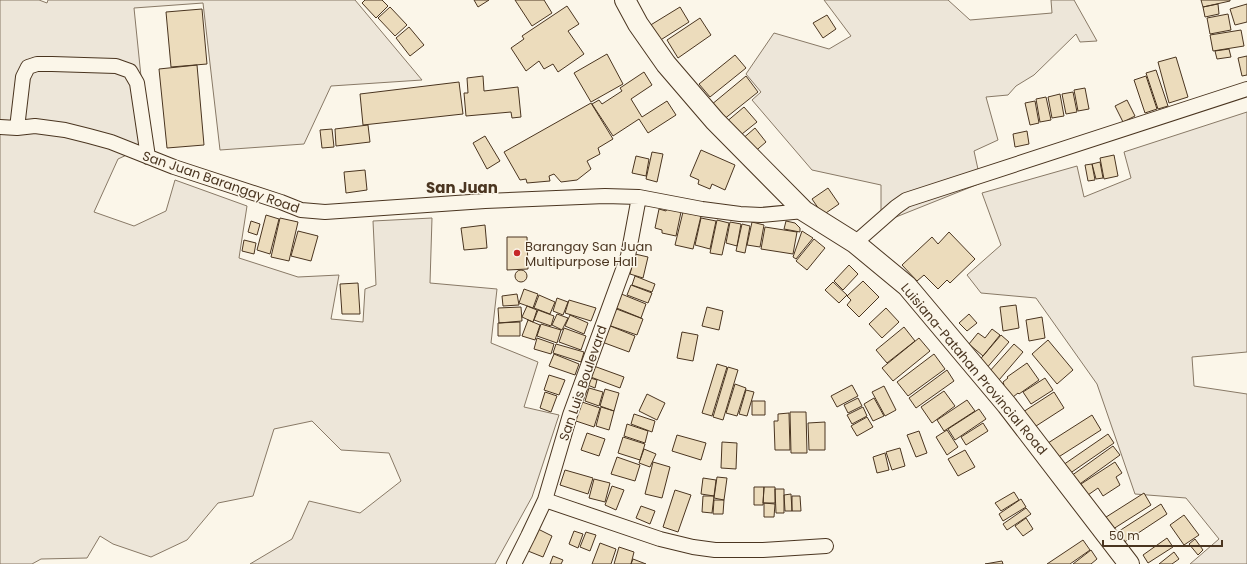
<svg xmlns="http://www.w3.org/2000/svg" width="1247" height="564" font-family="Poppins,sans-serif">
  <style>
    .green { fill: #ede6d9; stroke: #887966 }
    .building { fill: #ecdcbc; stroke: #4a3520 }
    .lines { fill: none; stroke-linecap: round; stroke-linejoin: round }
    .street-casing { stroke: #4a3520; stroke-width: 16 }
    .secondary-casing { stroke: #4a3520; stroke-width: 22 }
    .street { stroke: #fbf6e9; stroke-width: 14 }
    .secondary { stroke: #fbf6e9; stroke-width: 20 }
    .poi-dot { fill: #c62828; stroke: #fbf6e9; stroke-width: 1.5 }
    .labels { text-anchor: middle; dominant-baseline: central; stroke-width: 3; stroke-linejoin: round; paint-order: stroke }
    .street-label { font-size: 13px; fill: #4a3520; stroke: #fbf6e9 }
    .poi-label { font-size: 13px; fill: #4a3520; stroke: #fbf6e9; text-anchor: start }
    .quarter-label { font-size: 15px; font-weight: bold; fill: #4a3520; stroke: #fbf6e9 }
  </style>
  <rect width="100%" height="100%" fill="#fbf6e9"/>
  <!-- green -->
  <path class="green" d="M 0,0 L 39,0 L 47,3 L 48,0 L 355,0 L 422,80 L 331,86 L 304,144 L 220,150 L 203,3 L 134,8 L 148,145 L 118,159 L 94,212 L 134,226 L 166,211 L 175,180 L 247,206 L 239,258 L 298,277 L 339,275 L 331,319 L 363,322 L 365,289 L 376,285 L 373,221 L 432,218 L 430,283 L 497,289 L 491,343 L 538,362 L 524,407 L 559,415 L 532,497 L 495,564 L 250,564 L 292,539 L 309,501 L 360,513 L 401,481 L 389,453 L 341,450 L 312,421 L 274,429 L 253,496 L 218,503 L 187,540 L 151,557 L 113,544 L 100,536 L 87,558 L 41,559 L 32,564 L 0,564 Z
    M 824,0 L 948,0 L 970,20 L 1052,13 L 1051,0 L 1074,0 L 1097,41 L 1080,42 L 1076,34 L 1034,75 L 1016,86 L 1008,95 L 986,97 L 998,140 L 974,151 L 981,183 L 881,223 L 881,185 L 812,170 L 752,100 L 761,92 L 746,74 L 774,33 L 829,49 L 851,36 Z
    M 1247,112 L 1247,352 L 1192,357 L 1194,386 L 1247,394 L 1247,564 L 1190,564 L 1219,539 L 1186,498 L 1135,494 L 1097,384 L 1036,298 L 981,293 L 967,275 L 1001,245 L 982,193 L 1077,166 L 1084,197 L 1131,178 L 1124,152 Z"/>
  <!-- building -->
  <path class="building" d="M 365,0 L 382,0 L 388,6 L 376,18 L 362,3 Z
    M 474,0 L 489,0 L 478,7 Z
    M 515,0 L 544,0 L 552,13 L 532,26 Z
    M 1201,0 L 1230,0 L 1230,1 L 1203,7 Z
    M 1218,4 L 1219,14 L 1205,17 L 1203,7 Z
    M 1247,4 L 1247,22 L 1235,25 L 1230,9 Z
    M 567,6 L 579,24 L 568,31 L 584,54 L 558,72 L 553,64 L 544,69 L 539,61 L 526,71 L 511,48 L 524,39 L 522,36 Z
    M 390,7 L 407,25 L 395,36 L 378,18 Z
    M 680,7 L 689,22 L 659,41 L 649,26 Z
    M 202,9 L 207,64 L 171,67 L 166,12 Z
    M 1228,14 L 1231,30 L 1210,34 L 1207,18 Z
    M 827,15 L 836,29 L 823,38 L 813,23 Z
    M 700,18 L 711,35 L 678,58 L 667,40 Z
    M 409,27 L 424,45 L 410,56 L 396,38 Z
    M 1241,30 L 1244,46 L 1213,51 L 1210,35 Z
    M 1229,49 L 1231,57 L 1217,59 L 1215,51 Z
    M 607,54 L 623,84 L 591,102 L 574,73 Z
    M 735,55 L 746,68 L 710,97 L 699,84 Z
    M 1247,56 L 1247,75 L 1242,76 L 1238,58 Z
    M 1176,57 L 1188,97 L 1169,103 L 1158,62 Z
    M 197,65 L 204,145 L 167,148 L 159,69 Z
    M 1156,70 L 1168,106 L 1158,109 L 1146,73 Z
    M 644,72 L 652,85 L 631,99 L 642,117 L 667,101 L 676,115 L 648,133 L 639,119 L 613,136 L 592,104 L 599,100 L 602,104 L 622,91 L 620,88 Z
    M 483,76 L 484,91 L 518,87 L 521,117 L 512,118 L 511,112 L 466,116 L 464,93 L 468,93 L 467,78 Z
    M 746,76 L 758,92 L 723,120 L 711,105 Z
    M 1146,76 L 1157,109 L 1145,113 L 1134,80 Z
    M 459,82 L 463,114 L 363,125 L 360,94 Z
    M 1085,88 L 1089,109 L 1078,111 L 1074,90 Z
    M 1073,92 L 1077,112 L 1066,114 L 1062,94 Z
    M 1060,94 L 1064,116 L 1052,118 L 1048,97 Z
    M 1046,97 L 1051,120 L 1040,122 L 1036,99 Z
    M 1127,100 L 1135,116 L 1123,122 L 1115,106 Z
    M 1035,101 L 1039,123 L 1030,125 L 1025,103 Z
    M 591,103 L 613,139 L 598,148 L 600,154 L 587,161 L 591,169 L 577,180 L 561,182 L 554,174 L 549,176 L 550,181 L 527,183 L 526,179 L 520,180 L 504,152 Z
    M 744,107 L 757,122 L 737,138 L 725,123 Z
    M 368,125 L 370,142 L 336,146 L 335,129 Z
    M 755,128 L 766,142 L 752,154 L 741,140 Z
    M 332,129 L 334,147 L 322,148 L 320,130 Z
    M 1027,131 L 1029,144 L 1015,147 L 1013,134 Z
    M 485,136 L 500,161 L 487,169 L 473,143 Z
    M 701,150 L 735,165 L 725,190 L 712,184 L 710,189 L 698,184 L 699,180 L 690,176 Z
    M 652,152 L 663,154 L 657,182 L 646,179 Z
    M 1114,155 L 1118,176 L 1104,179 L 1100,158 Z
    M 636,156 L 649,159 L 646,176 L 632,173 Z
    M 1100,162 L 1103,178 L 1096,179 L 1092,164 Z
    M 1092,164 L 1095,180 L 1088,181 L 1085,165 Z
    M 365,170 L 367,190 L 346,193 L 344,172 Z
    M 828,188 L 839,204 L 823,215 L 812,199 Z
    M 659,209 L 666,211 L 667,209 L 681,212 L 676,236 L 662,233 L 662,230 L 655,228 Z
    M 683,212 L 701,216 L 693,249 L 675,245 Z
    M 266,215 L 279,219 L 270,254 L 257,250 Z
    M 280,218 L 298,222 L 289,261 L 271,257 Z
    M 701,218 L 716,221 L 710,249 L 695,245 Z
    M 717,220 L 729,223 L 722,255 L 710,253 Z
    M 251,221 L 260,224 L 257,235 L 248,232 Z
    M 786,221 L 795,223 L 800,228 L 800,232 L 784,229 Z
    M 730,222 L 741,224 L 737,246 L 726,243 Z
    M 752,222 L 764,225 L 760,247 L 747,245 Z
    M 742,224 L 750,226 L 745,253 L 736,251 Z
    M 485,225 L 487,248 L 464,250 L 461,228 Z
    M 765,227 L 797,232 L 793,254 L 761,249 Z
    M 298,231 L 318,236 L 311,261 L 291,256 Z
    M 802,231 L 813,238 L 796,259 L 793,257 Z
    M 949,232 L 975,259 L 950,283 L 947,280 L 938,289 L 924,275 L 917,281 L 902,265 L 932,237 L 938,244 Z
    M 507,237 L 527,237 L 528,269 L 507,270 Z
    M 814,239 L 825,248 L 807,270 L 796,261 Z
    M 244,240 L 256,243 L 254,254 L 242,251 Z
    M 635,254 L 648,257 L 643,278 L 630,274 Z
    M 849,265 L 858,274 L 843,290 L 834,281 Z
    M515 276a6 6 0 1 1 12 0a6 6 0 1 1-12 0Z
    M 635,276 L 655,284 L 652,292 L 632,285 Z
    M 863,281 L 879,297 L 859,317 L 847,305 L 851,300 L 847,296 Z
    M 833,282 L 847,295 L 839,303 L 825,290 Z
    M 358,283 L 360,314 L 342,314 L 340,284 Z
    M 631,285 L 652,293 L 648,303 L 627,295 Z
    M 524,289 L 538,294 L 533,308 L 519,303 Z
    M 619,293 L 646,304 L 641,318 L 614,307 Z
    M 517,294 L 519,305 L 503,306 L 502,296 Z
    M 539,295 L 555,302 L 550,314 L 534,308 Z
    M 557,298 L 568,302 L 563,315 L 553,311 Z
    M 569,300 L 596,308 L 591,321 L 565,313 Z
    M 1016,305 L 1019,328 L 1003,331 L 1000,307 Z
    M 527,306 L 537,310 L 533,322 L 522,317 Z
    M 521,307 L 522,321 L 499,323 L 498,308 Z
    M 707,307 L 723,311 L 719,330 L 702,326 Z
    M 614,308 L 643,319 L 637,335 L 608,325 Z
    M 886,308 L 899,322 L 882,338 L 869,324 Z
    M 538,310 L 554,316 L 551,326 L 534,320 Z
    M 557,314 L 568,318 L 562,330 L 552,325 Z
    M 969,314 L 977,323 L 967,331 L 959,323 Z
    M 570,315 L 588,323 L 584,334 L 565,326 Z
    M 1042,317 L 1045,338 L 1029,341 L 1026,320 Z
    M 528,320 L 540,325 L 535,340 L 522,336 Z
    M 520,322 L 520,336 L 498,336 L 498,323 Z
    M 541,324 L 561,330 L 557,343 L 537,336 Z
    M 608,325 L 635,336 L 629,352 L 602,342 Z
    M 904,327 L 915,341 L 887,363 L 876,350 Z
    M 564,328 L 586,336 L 581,350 L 559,342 Z
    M 992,329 L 1000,335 L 983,356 L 969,344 L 978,333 L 985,338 Z
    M 682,332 L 698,335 L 693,361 L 677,358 Z
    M 1001,335 L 1009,342 L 985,370 L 977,363 Z
    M 537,338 L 554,344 L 551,354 L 534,349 Z
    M 919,338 L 930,351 L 893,381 L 882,368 Z
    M 1048,340 L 1073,370 L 1057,384 L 1032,354 Z
    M 556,344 L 584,352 L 581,362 L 553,353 Z
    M 1014,344 L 1023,352 L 999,380 L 989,372 Z
    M 554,354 L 579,364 L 575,375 L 549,366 Z
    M 934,354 L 945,369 L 908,396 L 897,382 Z
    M 1027,363 L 1039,380 L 1019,394 L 1018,393 L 1013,397 L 1001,387 L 1004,385 L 1003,382 L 1008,378 L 1007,377 Z
    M 717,364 L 727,367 L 712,416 L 702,413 Z
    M 591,365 L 624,377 L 620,388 L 588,376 Z
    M 728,367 L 738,370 L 723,420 L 713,417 Z
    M 947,370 L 954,381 L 916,408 L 909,398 Z
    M 549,375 L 565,380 L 559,395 L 544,390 Z
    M 587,377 L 597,380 L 595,388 L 585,384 Z
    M 1045,378 L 1053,390 L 1031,404 L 1023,392 Z
    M 735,384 L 746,388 L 737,416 L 726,413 Z
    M 852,385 L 858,396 L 837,407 L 831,396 Z
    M 884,386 L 896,410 L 885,416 L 872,392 Z
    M 589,388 L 603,392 L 599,406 L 585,401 Z
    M 605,389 L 619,393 L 614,411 L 600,406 Z
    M 746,390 L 754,392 L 747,416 L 739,414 Z
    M 944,391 L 955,406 L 932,423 L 921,407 Z
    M 545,392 L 557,396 L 551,412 L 540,408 Z
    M 1054,392 L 1064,408 L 1033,428 L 1023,412 Z
    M 647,394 L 665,403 L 657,420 L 639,411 Z
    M 858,398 L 862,406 L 848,413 L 844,405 Z
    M 874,398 L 884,416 L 873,421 L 864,404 Z
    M 967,400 L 975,411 L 944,431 L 937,420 Z
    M 579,401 L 600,408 L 594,427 L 573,420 Z
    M 752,401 L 765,401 L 765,415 L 752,415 Z
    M 601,407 L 614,411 L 609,430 L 596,426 Z
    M 863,407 L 867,416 L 852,424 L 847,415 Z
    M 979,409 L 986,419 L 955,440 L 948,429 Z
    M 790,412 L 806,412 L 807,453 L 791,453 Z
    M 789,413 L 790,450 L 775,450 L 774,421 L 778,421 L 778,414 Z
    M 634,414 L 655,421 L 652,432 L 631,424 Z
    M 1092,415 L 1101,430 L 1057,458 L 1048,443 Z
    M 867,417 L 873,427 L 857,436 L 851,426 Z
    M 825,422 L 825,450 L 809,450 L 808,423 Z
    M 983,423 L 988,431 L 966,445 L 961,437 Z
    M 627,424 L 648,431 L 645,443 L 624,436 Z
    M 947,430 L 958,447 L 947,455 L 936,437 Z
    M 919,431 L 927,453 L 916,457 L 907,435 Z
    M 587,433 L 605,439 L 599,456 L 581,450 Z
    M 1108,434 L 1114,443 L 1069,474 L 1063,465 Z
    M 677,435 L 706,443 L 701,460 L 672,451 Z
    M 623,437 L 645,444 L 640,460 L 618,453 Z
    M 722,442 L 737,443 L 736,469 L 721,468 Z
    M 1113,446 L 1120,455 L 1077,486 L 1071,476 Z
    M 900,448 L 905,466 L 892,470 L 886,452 Z
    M 644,449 L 656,454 L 650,467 L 639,463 Z
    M 965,450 L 975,467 L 958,476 L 948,459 Z
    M 885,453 L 889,470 L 877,473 L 873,457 Z
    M 617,457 L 640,465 L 635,481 L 611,474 Z
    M 653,462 L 670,467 L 662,498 L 645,494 Z
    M 1115,462 L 1122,473 L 1116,477 L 1120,485 L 1103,496 L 1098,488 L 1088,495 L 1081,484 Z
    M 565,470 L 593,478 L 588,494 L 560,485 Z
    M 717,477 L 727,478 L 724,500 L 714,498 Z
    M 703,478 L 716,480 L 714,496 L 701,494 Z
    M 594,479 L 610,483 L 605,502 L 589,498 Z
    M 612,486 L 624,490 L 616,510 L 605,505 Z
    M 754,487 L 764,487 L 763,505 L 754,505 Z
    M 764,487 L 775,487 L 775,503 L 763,503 Z
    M 775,489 L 784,489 L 784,513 L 776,513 Z
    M 675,490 L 691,495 L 678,532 L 663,527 Z
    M 1014,492 L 1019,500 L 1001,511 L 995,503 Z
    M 1144,493 L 1151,505 L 1110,531 L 1103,519 Z
    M 791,494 L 792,511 L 785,511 L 784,495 Z
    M 703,496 L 714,496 L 712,513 L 702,512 Z
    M 792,496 L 800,496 L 801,511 L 792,511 Z
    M 1021,499 L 1026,507 L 1003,521 L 999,514 Z
    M 714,500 L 724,500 L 723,514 L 713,514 Z
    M 764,503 L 775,504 L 774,517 L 764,517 Z
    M 1161,504 L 1167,514 L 1123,543 L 1116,533 Z
    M 641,506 L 655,511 L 650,524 L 636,518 Z
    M 1026,508 L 1031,514 L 1007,530 L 1003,524 Z
    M 1184,515 L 1199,535 L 1184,545 L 1170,525 Z
    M 1026,518 L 1033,529 L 1023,536 L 1015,526 Z
    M 538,529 L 552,536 L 543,557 L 528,551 Z
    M 574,531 L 583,534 L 578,548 L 569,544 Z
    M 586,532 L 596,535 L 590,551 L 580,547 Z
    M 1167,538 L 1173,547 L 1148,563 L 1143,555 Z
    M 1195,539 L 1203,550 L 1198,555 L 1189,544 Z
    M 1083,540 L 1090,550 L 1070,564 L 1047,564 Z
    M 600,543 L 616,549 L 611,564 L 592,564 Z
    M 619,547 L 634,552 L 631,564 L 614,564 Z
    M 1091,550 L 1097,559 L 1091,564 L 1073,564 Z
    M 1174,552 L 1179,559 L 1172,564 L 1159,564 Z
    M 553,556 L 563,560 L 561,564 L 550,564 Z
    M 633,559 L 646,564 L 631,564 Z
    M 1002,561 L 1003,564 L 985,564 Z"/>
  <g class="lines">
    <!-- street casing -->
    <g class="street-casing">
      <path id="street" d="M 0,127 L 17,128 L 35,126 L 65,130 L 89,136 L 111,142 L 174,167 L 281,202 L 301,210 L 325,212 L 485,201 L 605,196 L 639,197 L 702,209 L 740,214 L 761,215 L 804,211
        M 17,128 L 23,77 L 28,67 L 37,64 L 52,64 L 116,66 L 130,71 L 137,83 L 148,157
        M 855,243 L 896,207 L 906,200 L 1247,89
        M 545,500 L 660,539 L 693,547 L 715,550 L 763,550 L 826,546
        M 514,564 L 528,536 L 545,500 L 570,415 L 628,256 L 639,197"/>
    </g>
    <!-- secondary casing -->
    <g class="secondary-casing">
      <path id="secondary" d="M 625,0 L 638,24 L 666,64 L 715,121 L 804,211 L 855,243 L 907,286 L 1007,405 L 1129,564"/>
    </g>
    <!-- street -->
    <use href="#street" class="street"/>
    <!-- secondary -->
    <use href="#secondary" class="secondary"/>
  </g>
  <!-- markers -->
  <circle class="poi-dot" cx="517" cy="253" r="4"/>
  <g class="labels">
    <!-- street labels -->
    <g class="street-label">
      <text transform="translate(221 182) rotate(19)">San Juan Barangay Road</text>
      <text transform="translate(974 369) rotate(50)">Luisiana-Patahan Provincial Road</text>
      <text transform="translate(583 383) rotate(-71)">San Luis Boulevard</text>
    </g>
    <!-- poi labels -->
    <g class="poi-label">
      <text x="525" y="246">Barangay San Juan<tspan x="525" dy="15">Multipurpose Hall</tspan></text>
    </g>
    <!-- quarter labels -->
    <g class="quarter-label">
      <text x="462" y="187">San Juan</text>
    </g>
  </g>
  <!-- scale -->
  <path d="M1103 540v6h119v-6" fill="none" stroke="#4a3520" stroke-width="2"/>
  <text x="1109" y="540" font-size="12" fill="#4a3520" stroke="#fbf6e9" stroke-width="3" paint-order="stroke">50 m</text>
</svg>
